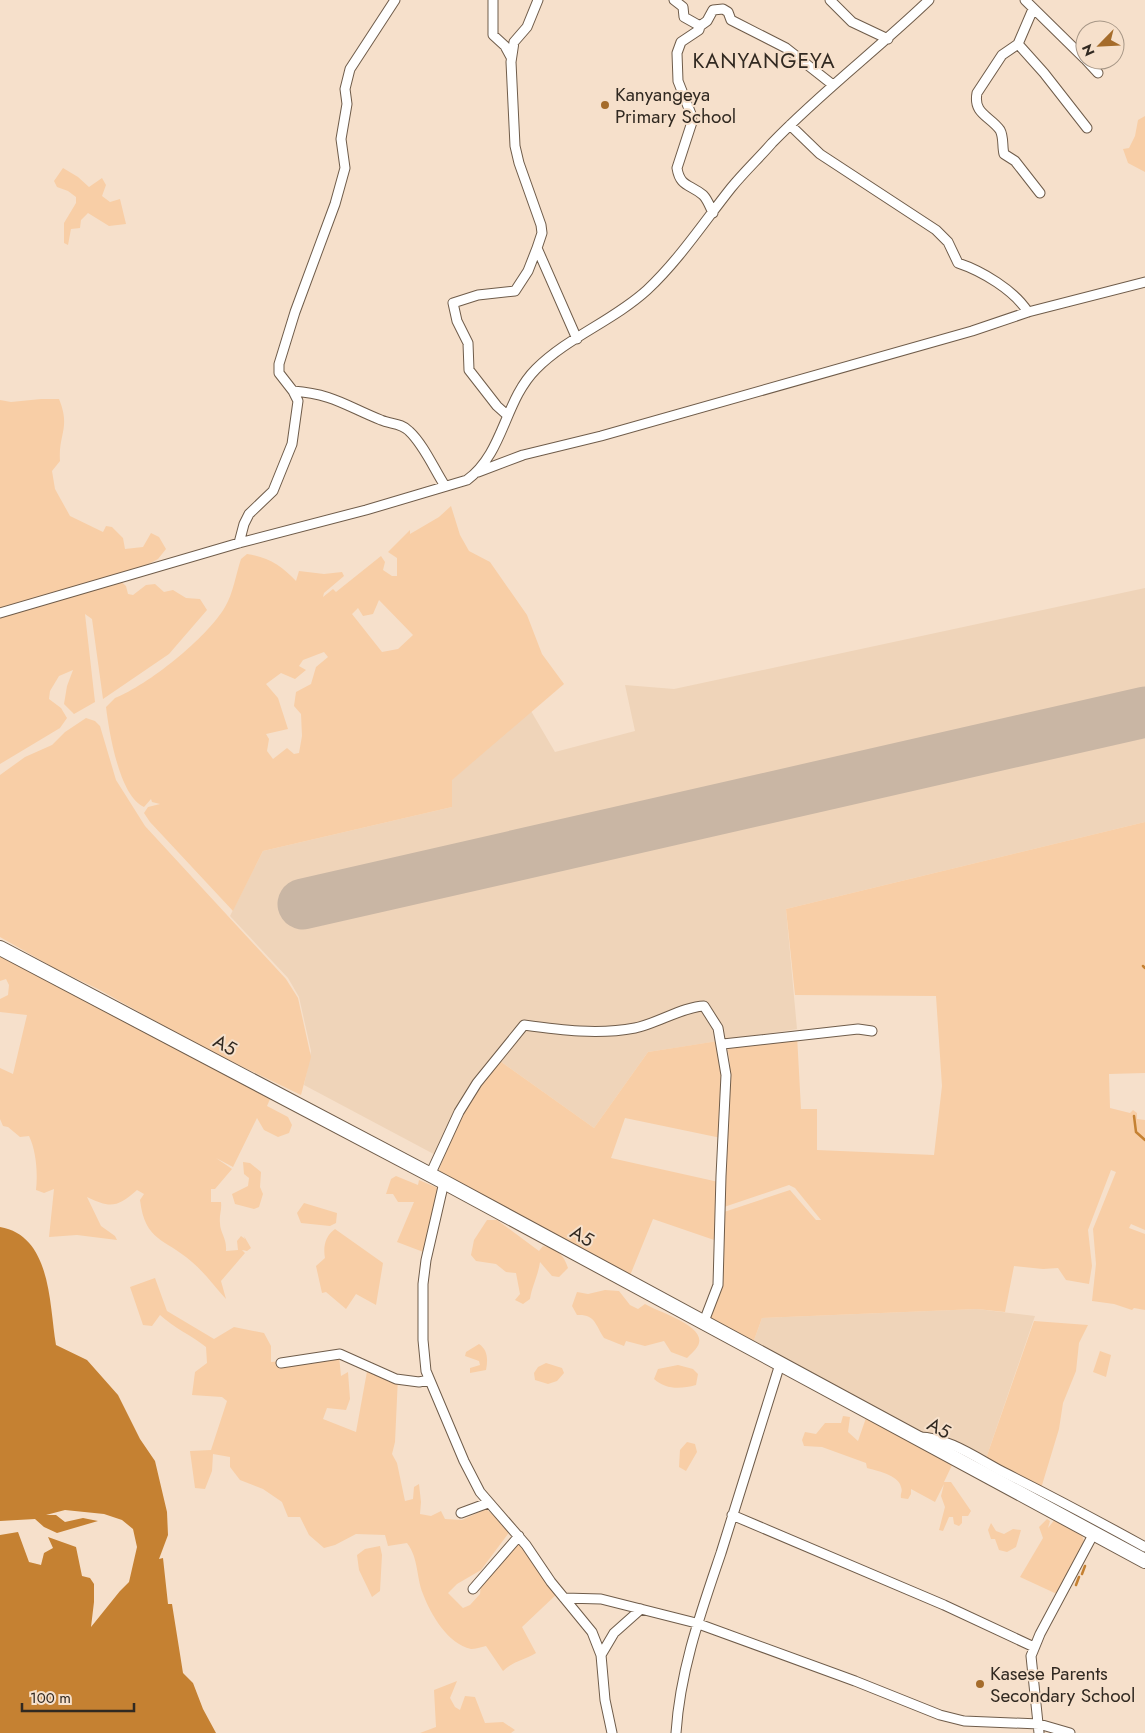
<svg xmlns="http://www.w3.org/2000/svg" width="1145" height="1733" font-family="Jost,sans-serif">
  <style>
    .built { fill: #efd4b9 }
    .green { fill: #f8cea6; fill-rule: evenodd }
    .water { fill: #c58132 }
    .lines { fill: none; stroke-linecap: round; stroke-linejoin: round }
    .stream { stroke: #c58132; stroke-width: 2.5 }
    .runway { stroke: #c9b6a4; stroke-width: 51 }
    .minor-casing { stroke: #6f5c4a; stroke-width: 11 }
    .trunk-casing { stroke: #6f5c4a; stroke-width: 16 }
    .minor { stroke: #fff; stroke-width: 9 }
    .trunk { stroke: #fff; stroke-width: 14 }
    .poi-dot { fill: #a56c2b; stroke: #f6e0cb; stroke-width: 2 }
    .labels { text-anchor: middle; dominant-baseline: central; stroke-width: 4; stroke-linejoin: round; paint-order: stroke }
    .poi-label { font-size: 19px; fill: #312921; stroke: #f6e0cb; text-anchor: start }
    .street-label { font-size: 19px; fill: #312921; stroke: #f6e0cb }
    .quarter-label { font-size: 21px; letter-spacing: 1px; fill: #312921; stroke: #f6e0cb }
  </style>
  <rect width="100%" height="100%" fill="#f6e0cb"/>
  <!-- built -->
  <path class="built" d="M 1145,588 L 1145,822 L 786,909 L 797,1029 L 648,1052 L 594,1128 L 500,1061 L 463,1111 L 443,1159 L 304,1085 L 311,1051 L 299,997 L 288,978 L 230,916 L 263,851 L 452,807 L 451,780 L 531,711 L 555,752 L 635,731 L 625,685 L 674,689 Z
    M 977,1309 L 1035,1316 L 983,1467 L 753,1343 L 762,1318 Z"/>
  <!-- green -->
  <path class="green" d="M 1145,116 L 1145,172 L 1128,163 L 1123,149 L 1129,148 L 1135,136 L 1138,120 Z
    M 63,168 L 78,177 L 89,187 L 102,178 L 106,185 L 102,196 L 110,202 L 120,199 L 126,224 L 109,226 L 88,213 L 81,220 L 80,228 L 71,229 L 68,245 L 64,243 L 64,223 L 76,203 L 76,197 L 68,191 L 57,187 L 54,181 Z
    M 41,399 L 59,399 C 71,428 58,434 60,461 L 52,471 L 55,489 L 70,516 L 103,532 L 106,526 L 112,527 L 123,538 L 125,549 L 143,547 L 151,533 L 159,537 L 166,549 L 158,559 L 119,580 L 126,586 L 128,594 L 133,595 L 146,585 L 155,584 L 164,592 L 173,590 L 186,598 L 200,599 L 207,610 L 169,654 L 103,699 L 92,619 L 85,614 L 95,702 L 74,714 L 64,704 L 67,686 L 73,670 L 59,676 L 50,691 L 49,699 L 61,708 L 67,718 L 60,728 L 0,764 L 0,400 L 11,402 Z
    M 451,506 L 460,535 L 469,551 L 490,562 L 527,615 L 542,654 L 564,684 L 452,780 L 452,807 L 263,851 L 233,911 L 150,822 L 144,813 L 148,807 L 160,804 L 152,802 L 151,799 L 144,807 C 119,796 109,731 106,707 L 115,698 C 148,685 207,638 225,607 C 233,594 236,574 241,559 L 247,554 C 268,557 282,566 296,581 L 299,571 L 324,574 L 342,572 L 344,576 L 324,593 L 323,597 L 333,589 L 336,592 L 381,556 L 385,562 L 383,570 L 392,576 L 397,576 L 397,558 L 388,552 L 410,530 L 410,534 L 439,517 ZM 379,600 L 413,635 L 398,649 L 382,652 L 352,614 L 358,608 L 363,616 L 373,614 ZM 324,652 L 328,657 L 316,667 L 311,684 L 296,692 L 294,706 L 301,714 L 302,736 L 299,753 L 294,754 L 287,748 L 273,759 L 267,751 L 269,739 L 266,734 L 288,729 L 278,698 L 266,684 L 281,673 L 295,679 L 306,670 L 299,666 L 303,660 Z
    M 86,718 L 95,721 L 100,726 L 116,780 L 145,826 L 286,979 L 298,998 L 311,1057 L 301,1095 L 200,1046 L 98,989 L 56,969 L 0,937 L 0,775 L 25,757 L 52,745 L 65,732 Z
    M 1145,822 L 1145,1073 L 1109,1074 L 1110,1108 L 1130,1113 L 1133,1110 L 1137,1113 L 1137,1119 L 1145,1120 L 1145,1230 L 1131,1224 L 1129,1228 L 1145,1234 L 1145,1310 L 1134,1308 L 1132,1310 L 1114,1304 L 1092,1301 L 1096,1264 L 1093,1229 L 1116,1172 L 1111,1170 L 1088,1230 L 1092,1266 L 1089,1284 L 1066,1280 L 1058,1268 L 1043,1269 L 1014,1266 L 1005,1312 L 977,1309 L 762,1318 L 753,1343 L 708,1320 L 723,1286 L 724,1212 L 790,1190 L 816,1220 L 821,1220 L 795,1188 L 789,1185 L 724,1207 L 730,1064 L 727,1044 L 797,1035 L 801,1109 L 817,1109 L 817,1150 L 934,1155 L 942,1086 L 936,996 L 795,995 L 786,909 Z
    M 0,956 L 59,984 L 136,1028 L 270,1099 L 267,1106 L 288,1117 L 292,1125 L 289,1133 L 278,1137 L 264,1130 L 257,1118 L 233,1167 L 216,1158 L 232,1169 L 215,1189 L 211,1189 L 211,1202 L 221,1202 C 222,1210 219,1215 220,1223 C 220,1233 227,1238 226,1251 L 238,1250 L 237,1241 L 241,1236 L 245,1239 L 244,1236 L 251,1248 L 247,1251 L 242,1250 L 245,1253 L 221,1281 L 226,1299 C 215,1287 204,1272 192,1262 C 165,1238 145,1242 140,1200 L 144,1194 L 137,1190 C 117,1208 110,1208 87,1197 L 101,1226 L 115,1236 L 117,1240 L 77,1235 L 49,1237 L 54,1189 L 44,1193 L 36,1190 C 38,1173 36,1150 29,1136 L 20,1137 L 8,1127 L 3,1126 L 0,1119 L 0,1068 L 13,1074 L 27,1015 L 0,1012 L 0,999 L 8,995 L 9,985 L 6,979 L 0,981 Z
    M 718,1041 L 723,1068 L 721,1138 L 625,1118 L 611,1158 L 723,1183 L 720,1242 L 653,1219 L 629,1278 L 442,1176 L 439,1169 L 463,1111 L 500,1061 L 594,1128 L 648,1052 Z
    M 243,1162 L 250,1163 L 261,1172 L 260,1187 L 263,1194 L 259,1207 L 254,1209 L 235,1204 L 232,1194 L 248,1186 L 249,1178 L 244,1174 Z
    M 396,1176 L 418,1185 L 419,1180 L 440,1189 L 426,1253 L 397,1242 L 414,1202 L 398,1202 L 393,1194 L 386,1194 L 391,1179 Z
    M 304,1203 L 337,1213 L 336,1223 L 330,1226 L 301,1223 L 297,1213 Z
    M 487,1220 L 497,1220 L 539,1251 L 543,1246 C 556,1248 564,1255 568,1268 L 559,1277 L 552,1276 L 540,1262 C 538,1276 532,1286 530,1299 L 523,1304 L 515,1300 L 520,1294 L 516,1273 L 506,1272 L 496,1264 L 476,1261 L 471,1255 L 474,1240 Z
    M 335,1229 L 383,1263 L 376,1305 L 356,1294 L 346,1309 L 326,1292 L 322,1293 L 316,1266 L 325,1258 C 323,1247 325,1236 335,1229 Z
    M 155,1278 L 167,1311 L 214,1339 L 234,1327 L 264,1333 L 271,1346 L 271,1362 L 339,1356 L 341,1376 L 348,1372 L 350,1399 L 346,1410 L 327,1408 L 323,1419 L 356,1432 L 368,1366 L 398,1377 L 395,1442 L 392,1454 L 397,1463 L 405,1501 L 413,1499 L 414,1487 L 419,1484 L 421,1502 L 420,1514 L 431,1516 L 441,1511 L 445,1519 L 462,1520 L 486,1509 L 511,1530 L 481,1570 L 457,1584 L 448,1593 L 463,1608 L 470,1605 L 480,1594 L 481,1584 L 519,1539 L 559,1592 L 522,1627 L 536,1653 C 525,1660 513,1661 503,1671 L 486,1646 C 481,1647 475,1649 471,1649 C 448,1644 431,1615 423,1594 C 416,1577 419,1559 407,1543 L 388,1546 L 385,1535 L 356,1534 L 335,1545 L 324,1548 L 309,1535 L 300,1517 L 288,1517 L 282,1502 L 263,1489 L 240,1480 L 230,1467 L 230,1457 L 213,1454 L 212,1471 L 205,1489 L 195,1488 L 190,1451 L 211,1450 L 227,1401 L 222,1397 L 192,1395 L 195,1372 L 207,1363 L 206,1347 C 191,1335 174,1328 160,1315 L 152,1326 L 143,1325 L 130,1287 Z
    M 605,1290 L 619,1291 L 630,1305 L 638,1309 L 645,1304 C 656,1311 704,1325 699,1343 C 698,1348 690,1355 687,1358 L 671,1352 L 664,1341 L 645,1346 L 626,1341 L 624,1346 L 604,1338 C 595,1324 595,1314 577,1315 L 572,1306 L 577,1292 L 588,1294 Z
    M 1034,1321 L 1088,1325 L 1079,1343 L 1076,1371 L 1063,1403 L 1059,1429 L 1039,1495 L 983,1467 Z
    M 479,1344 C 488,1350 488,1360 486,1370 L 470,1373 L 470,1368 L 480,1365 L 479,1361 L 465,1356 L 466,1352 Z
    M 1100,1351 L 1111,1355 L 1106,1377 L 1093,1372 Z
    M 546,1363 L 562,1368 L 564,1373 L 557,1381 L 548,1384 L 535,1380 L 534,1373 L 538,1367 Z
    M 678,1365 L 693,1369 L 698,1374 L 696,1385 C 681,1389 666,1390 654,1379 L 658,1369 Z
    M 843,1416 L 850,1417 L 848,1432 L 858,1441 L 866,1418 L 953,1463 L 944,1482 L 951,1482 L 971,1511 L 968,1516 L 962,1516 L 962,1523 L 959,1526 L 954,1524 L 953,1517 L 949,1517 L 943,1531 L 939,1530 L 945,1507 L 941,1496 L 944,1484 L 935,1502 L 911,1489 L 911,1494 L 908,1499 L 901,1498 C 900,1493 903,1492 901,1487 C 899,1475 875,1470 867,1468 L 866,1463 L 822,1447 L 804,1446 L 802,1440 L 805,1432 L 816,1434 L 825,1423 L 841,1423 Z
    M 687,1442 L 695,1444 L 697,1452 L 686,1471 L 679,1467 L 680,1450 Z
    M 1047,1519 L 1050,1521 L 1048,1528 L 1055,1519 L 1081,1533 L 1084,1541 L 1059,1595 L 1020,1577 L 1043,1538 L 1039,1527 Z
    M 991,1523 L 996,1531 L 1004,1534 L 1013,1529 L 1021,1530 L 1016,1547 L 1007,1552 L 999,1550 L 995,1539 L 991,1539 L 988,1530 Z
    M 380,1546 L 382,1555 L 380,1591 L 372,1597 L 359,1570 L 357,1555 L 365,1549 Z
    M 457,1681 L 450,1698 L 455,1707 L 460,1710 L 465,1696 L 475,1697 L 485,1723 L 503,1722 L 515,1730 L 511,1733 L 420,1733 L 436,1727 L 434,1690 Z"/>
  <!-- water -->
  <path class="water" d="M 0,1227 C 52,1236 49,1305 56,1345 L 87,1360 L 118,1395 L 140,1439 L 155,1461 L 167,1512 L 168,1535 L 159,1559 L 163,1558 L 168,1604 L 172,1604 L 183,1673 L 193,1683 L 203,1709 L 216,1733 L 0,1733 L 0,1535 L 18,1532 L 29,1562 L 41,1565 L 44,1553 L 53,1548 L 48,1537 L 76,1547 L 82,1576 L 90,1578 L 94,1584 L 94,1602 L 91,1627 L 120,1591 L 129,1582 L 137,1547 L 133,1529 L 122,1520 L 104,1514 L 65,1510 L 46,1515 L 56,1515 L 65,1522 L 83,1518 L 98,1521 L 57,1533 L 44,1527 L 35,1519 L 0,1521 Z"/>
  <g class="lines">
    <!-- stream -->
    <path class="stream" d="M 1143,966 L 1145,968
      M 1134,1116 L 1136,1132 L 1145,1140
      M 1082,1574 L 1085,1566
      M 1076,1585 L 1079,1577"/>
    <!-- runway -->
    <path class="runway" d="M 303,904 L 1145,712"/>
    <!-- minor casing -->
    <g class="minor-casing">
      <path id="minor" d="M 493,0 L 493,35 L 505,46 L 511,57
        M 538,0 L 527,27 L 514,42 L 511,62 L 515,146 L 519,163 L 541,225 L 542,233 L 537,248 L 577,339
        M 674,0 L 683,7 L 684,17 L 700,26 L 699,30 L 681,42 L 677,53 L 678,81 L 691,114 L 692,122 L 677,168 C 680,187 690,184 703,195 C 708,200 710,207 713,213
        M 830,0 L 852,22 L 888,39
        M 1025,0 L 1085,59
        M 1033,9 L 1018,44 L 1002,55 L 977,93 C 973,114 990,116 1000,130 C 1004,137 1002,147 1004,154 L 1015,161 L 1040,193
        M 700,26 L 707,21 L 713,10 L 723,9 L 728,12 L 731,20 L 786,48 L 833,85
        M 1018,44 L 1044,73 L 1087,128
        M 1086,60 L 1098,73
        M 790,125 L 820,154 L 936,230 L 948,242 L 958,263 C 982,271 1014,290 1028,312
        M 293,391 C 333,394 346,406 381,420 C 390,424 402,423 409,431 C 424,445 434,469 445,486
        M 507,415 L 497,406 L 469,370 L 468,343 L 457,321 L 453,303 L 478,295 L 515,291 L 528,271 L 537,248
        M 478,472 L 523,455 L 601,436 L 972,331 L 1028,312 L 1145,282
        M 239,543 L 244,524 L 249,514 L 273,491 L 292,444 L 298,401 L 293,391 L 279,373 L 279,364 L 295,312 L 335,204 L 345,168 L 341,139 L 347,104 L 345,89 L 350,69 L 395,0
        M 0,613 L 239,543 L 366,510 L 467,480 C 504,453 504,401 536,369 C 568,337 613,321 647,290 C 679,260 704,222 731,188 C 744,172 759,158 772,143 C 821,92 878,49 929,0
        M 723,1044 L 858,1029 L 872,1031
        M 430,1175 L 459,1112 L 477,1083 L 524,1025 C 561,1030 598,1035 635,1028 C 656,1024 685,1006 704,1006 L 718,1028 L 726,1075 L 721,1176 L 718,1285 L 703,1324
        M 444,1182 L 426,1260 L 423,1284 L 423,1340 L 426,1371 L 464,1461 L 480,1492 L 526,1545 L 551,1582 L 592,1632 L 601,1655 L 605,1700 L 612,1733
        M 281,1363 L 340,1354 L 396,1379 L 419,1382 L 429,1380
        M 919,1437 C 948,1437 978,1459 1003,1472 C 1051,1496 1098,1521 1145,1547
        M 461,1513 L 488,1503
        M 732,1515 L 944,1605 L 1034,1647
        M 473,1589 L 519,1536
        M 564,1598 L 601,1599 L 696,1623 L 855,1681 L 940,1715 L 964,1721 L 1039,1724 L 1070,1733
        M 601,1655 L 614,1633 L 641,1609
        M 676,1733 C 680,1670 701,1612 721,1553 C 741,1490 760,1427 780,1364
        M 1039,1733 L 1031,1656 L 1040,1634 L 1094,1533"/>
    </g>
    <!-- trunk casing -->
    <g class="trunk-casing">
      <path id="trunk" d="M 0,948 L 444,1182 L 1145,1561"/>
    </g>
    <!-- minor -->
    <use href="#minor" class="minor"/>
    <!-- trunk -->
    <use href="#trunk" class="trunk"/>
  </g>
  <!-- markers -->
  <g class="poi-dot">
    <circle cx="605" cy="105" r="5"/>
    <circle cx="980" cy="1684" r="5"/>
  </g>
  <g class="labels">
    <!-- poi labels -->
    <g class="poi-label">
      <text x="615" y="94">Kanyangeya<tspan x="615" dy="22">Primary School</tspan></text>
      <text x="990" y="1673">Kasese Parents<tspan x="990" dy="22">Secondary School</tspan></text>
    </g>
    <!-- street labels -->
    <g class="street-label">
      <text transform="translate(225 1045) rotate(28)">A5</text>
      <text transform="translate(582 1236) rotate(29)">A5</text>
      <text transform="translate(939 1428) rotate(28)">A5</text>
    </g>
    <!-- quarter labels -->
    <g class="quarter-label">
      <text x="764" y="61">KANYANGEYA</text>
    </g>
  </g>
  <!-- north arrow -->
  <g transform="translate(1100 45) rotate(246)"><circle r="24" fill="#f6e0cb" stroke="#a79787"/>
  <path d="M0-4L9 19L0 12L-9 19Z" fill="#a56c2b"/>
  <text y="-8" font-size="14" font-weight="bold" text-anchor="middle" fill="#312921">N</text>
  </g>
  <!-- scale -->
  <path d="M22 1703v8h112v-8" fill="none" stroke="#312921" stroke-width="2.5"/>
  <text x="30" y="1703" font-size="15" fill="#312921" stroke="#f6e0cb" stroke-width="4" paint-order="stroke">100 m</text>
</svg>
